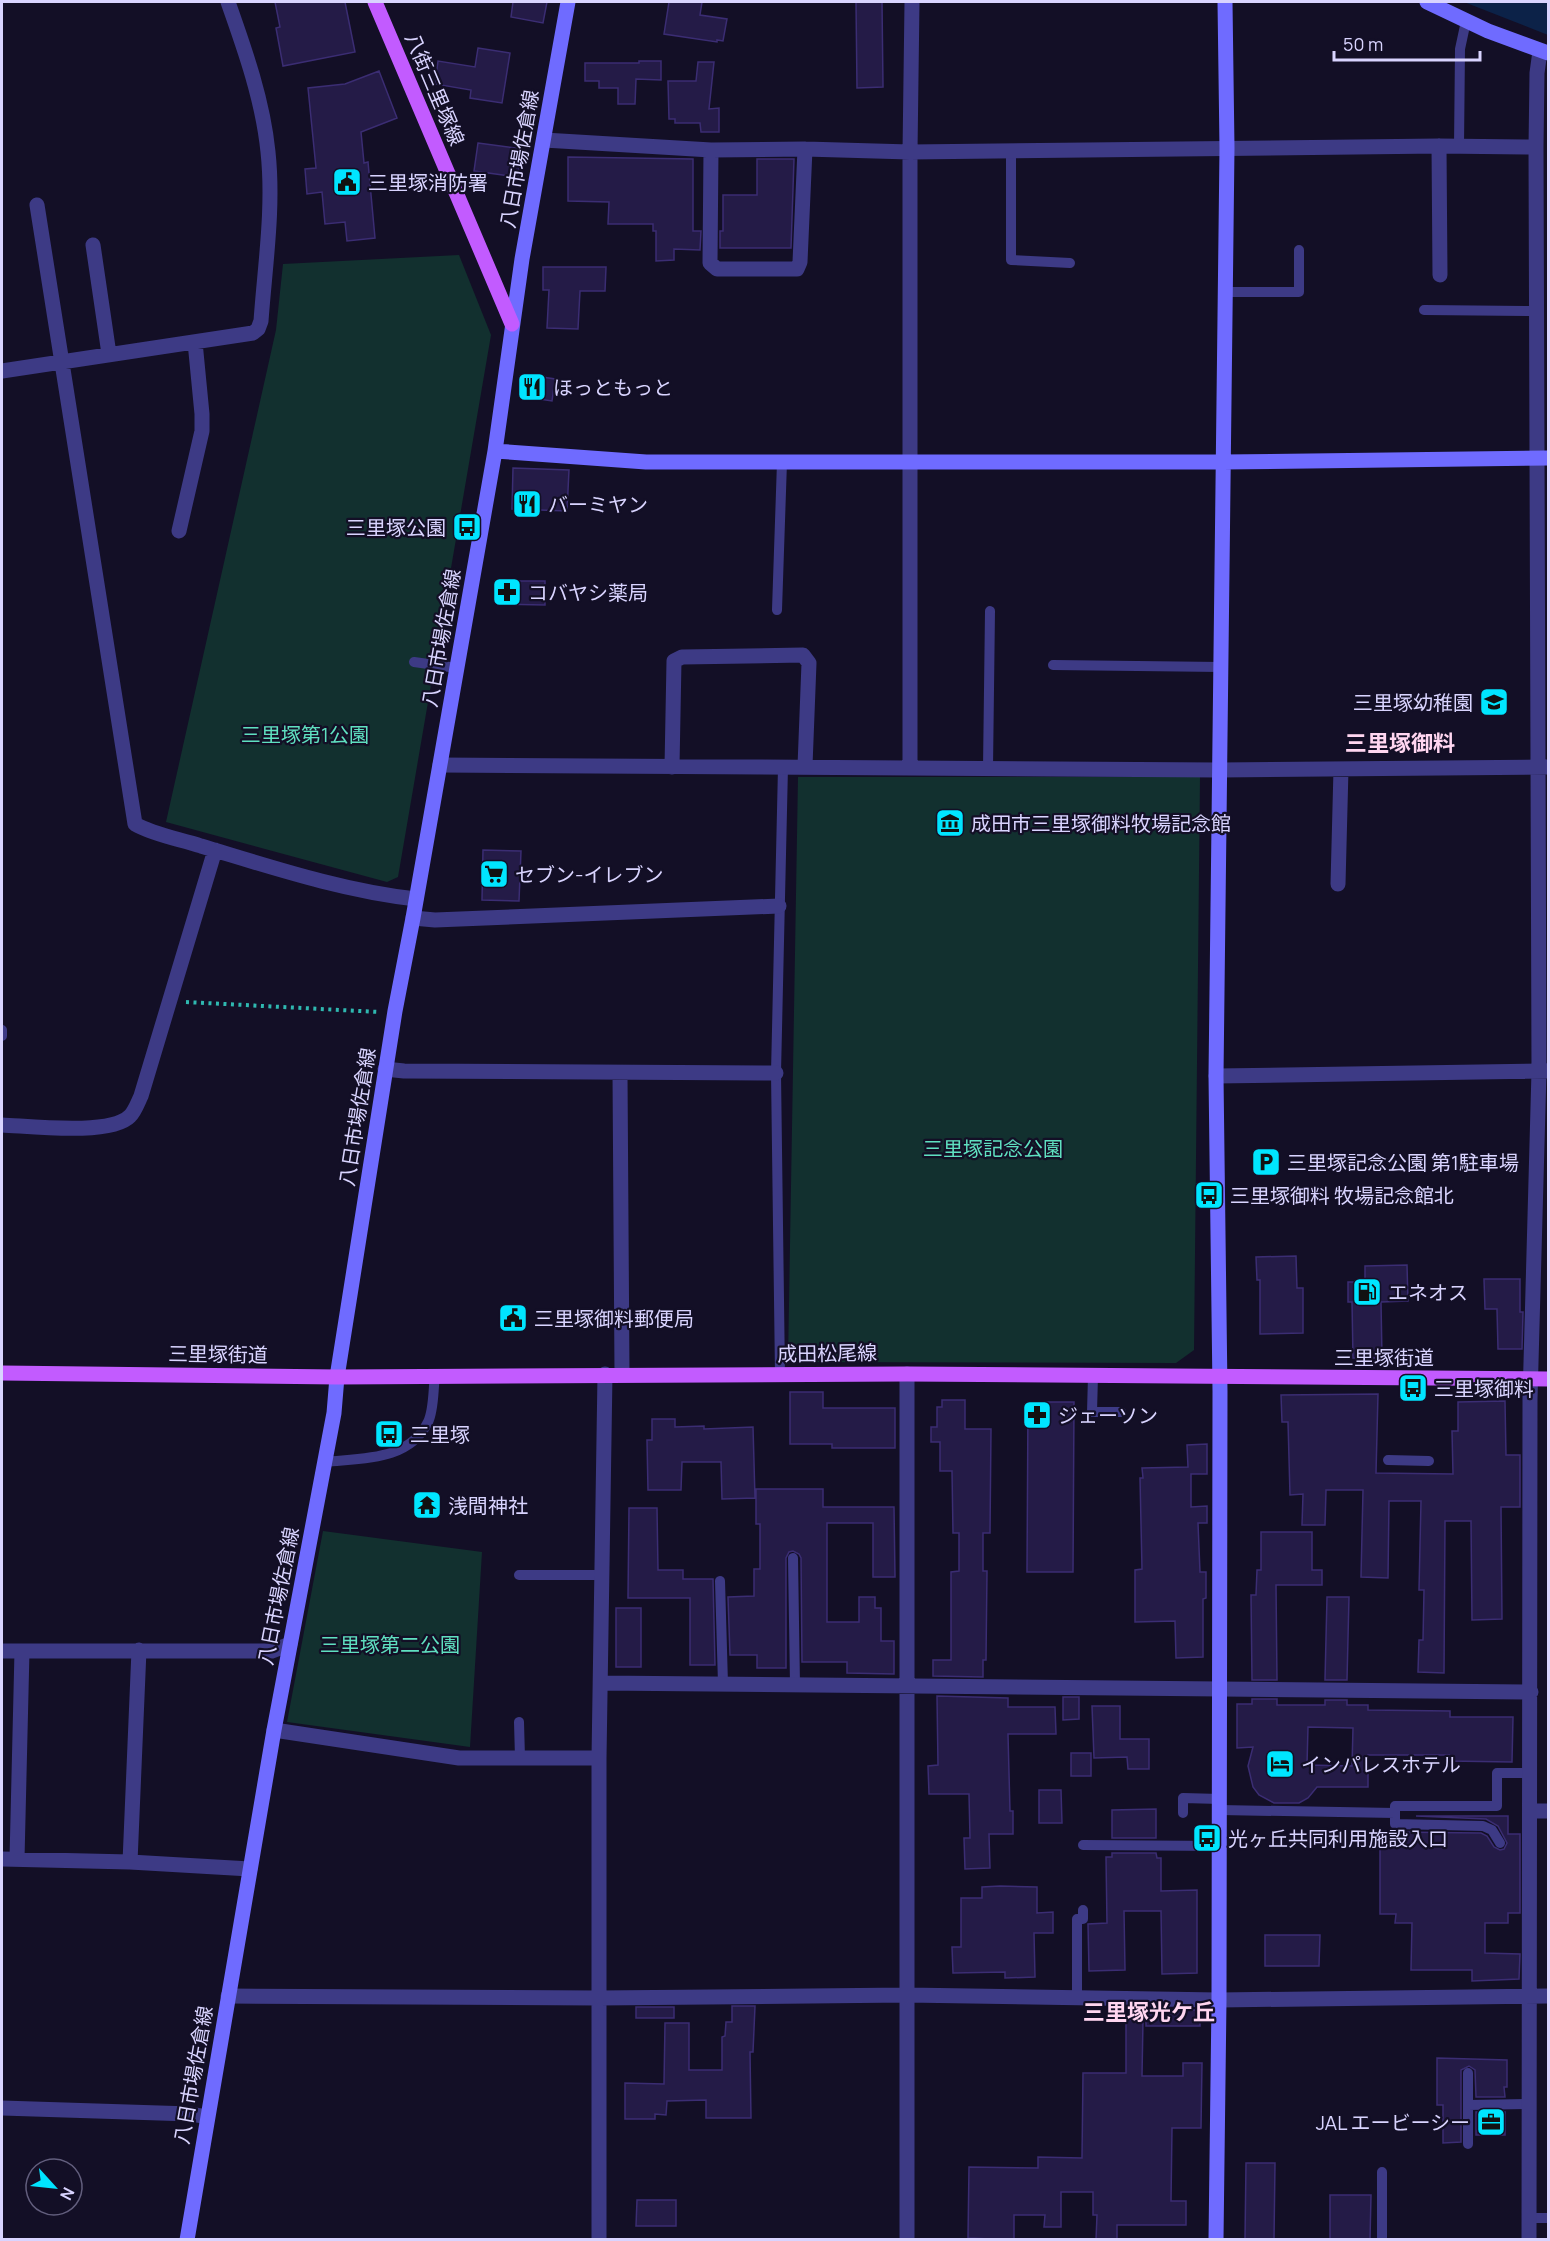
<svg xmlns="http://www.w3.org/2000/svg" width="1550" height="2241" font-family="Manrope,'Noto Sans JP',sans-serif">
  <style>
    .green { fill: #12302f }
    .water { fill: #0c2248 }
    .building { fill: #241b47; stroke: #3b2d73; stroke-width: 1.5; fill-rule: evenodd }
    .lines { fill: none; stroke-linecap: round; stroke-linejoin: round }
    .path { stroke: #2fb8b0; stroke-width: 4; stroke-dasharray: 3 4.5; stroke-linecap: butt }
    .lane { stroke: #3d3a85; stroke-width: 10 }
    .street { stroke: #3d3a85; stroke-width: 15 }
    .secondary { stroke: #6f6bff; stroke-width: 15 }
    .primary { stroke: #c25bff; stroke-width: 15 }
    .labels { text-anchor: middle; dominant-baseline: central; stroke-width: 4.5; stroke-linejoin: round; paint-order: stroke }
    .street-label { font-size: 20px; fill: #d9d4ff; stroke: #130f26 }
    .poi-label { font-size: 20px; fill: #d9d4ff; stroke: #130f26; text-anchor: start }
    .park-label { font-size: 20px; fill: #5fe0c0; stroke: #130f26 }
    .quarter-label { font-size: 22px; font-weight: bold; fill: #ffd6f0; stroke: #130f26 }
  </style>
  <rect width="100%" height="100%" fill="#130f26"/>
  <!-- green -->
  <path class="green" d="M 459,255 L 491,335 L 398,877 L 387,882 L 166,822 L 276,330 L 283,264 Z
    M 798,777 L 1200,777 L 1194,1350 L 1176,1363 L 788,1362 Z
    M 323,1531 L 482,1552 L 470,1747 L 287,1722 Z"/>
  <!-- water -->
  <path class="water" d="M 1464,2 L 1548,2 L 1548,35 Z"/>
  <!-- building -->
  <path class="building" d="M 275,2 L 345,2 L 355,52 L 283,66 L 276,28 L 280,27 Z
    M 513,2 L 547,2 L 543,23 L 511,17 Z
    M 669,2 L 702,2 L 700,15 L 727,19 L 723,41 L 717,40 L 717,42 L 664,34 Z
    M 856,2 L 882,2 L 883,87 L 857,88 Z
    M 478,48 L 510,53 L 502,103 L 470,98 L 471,90 L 435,84 L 438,61 L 475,67 Z
    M 639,61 L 661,61 L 661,80 L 636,79 L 635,104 L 618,104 L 618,88 L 599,88 L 599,81 L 585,81 L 585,63 L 639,63 Z
    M 698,62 L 714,62 L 709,109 L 719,108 L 719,132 L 701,132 L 700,123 L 675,123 L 675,119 L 669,119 L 668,81 L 696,81 Z
    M 379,71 L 397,118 L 361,132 L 364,163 L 368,162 L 375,238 L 347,241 L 345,222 L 325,224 L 322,192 L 307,194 L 305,169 L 316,168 L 308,88 L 345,84 Z
    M 478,143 L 522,149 L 518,177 L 474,171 Z
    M 568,157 L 693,159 L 693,231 L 701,231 L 700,250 L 674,249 L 674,260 L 656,261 L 656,231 L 653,231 L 653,224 L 608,224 L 609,202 L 568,201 Z
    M 757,159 L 794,159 L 791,248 L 720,248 L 720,231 L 723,231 L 723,195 L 757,195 Z
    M 543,267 L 606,267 L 605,291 L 580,291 L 578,329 L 547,328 L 549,290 L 543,290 Z
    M 529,375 L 555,379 L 552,401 L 526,397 Z
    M 513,468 L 569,470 L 567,511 L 512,509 Z
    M 500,581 L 545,581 L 545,605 L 500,604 Z
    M 483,850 L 521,851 L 519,901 L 482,900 Z
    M 1296,1256 L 1297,1288 L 1303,1288 L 1303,1333 L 1260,1334 L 1260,1280 L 1257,1280 L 1256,1257 Z
    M 1407,1265 L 1408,1301 L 1381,1302 L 1382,1358 L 1353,1358 L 1352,1302 L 1348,1302 L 1348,1282 L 1365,1282 L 1365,1266 Z
    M 1484,1279 L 1520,1279 L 1520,1312 L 1523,1312 L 1522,1349 L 1498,1349 L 1497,1309 L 1485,1309 Z
    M 790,1392 L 823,1392 L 823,1408 L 895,1408 L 895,1448 L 832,1448 L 832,1444 L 790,1444 Z
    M 1378,1394 L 1376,1473 L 1453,1474 L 1452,1431 L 1458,1431 L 1458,1402 L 1505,1401 L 1506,1455 L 1520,1455 L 1520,1507 L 1501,1507 L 1502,1619 L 1472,1620 L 1471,1521 L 1445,1521 L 1444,1673 L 1418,1672 L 1419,1640 L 1423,1640 L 1424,1590 L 1419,1590 L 1421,1501 L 1389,1501 L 1388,1578 L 1361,1577 L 1363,1490 L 1326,1490 L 1325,1525 L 1302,1525 L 1303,1494 L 1290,1495 L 1288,1422 L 1282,1422 L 1281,1395 Z
    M 942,1400 L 965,1400 L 965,1429 L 991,1429 L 990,1533 L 983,1533 L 983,1571 L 987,1571 L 986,1660 L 983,1660 L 983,1677 L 933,1676 L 933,1660 L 951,1660 L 951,1572 L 959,1571 L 959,1533 L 953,1533 L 952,1471 L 940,1471 L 940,1442 L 931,1442 L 931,1427 L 937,1427 L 937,1407 L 942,1407 Z
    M 1028,1402 L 1074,1402 L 1073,1572 L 1027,1572 Z
    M 652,1419 L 675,1419 L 675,1427 L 704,1426 L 704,1429 L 753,1427 L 755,1498 L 722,1499 L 721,1462 L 682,1462 L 681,1490 L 648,1490 L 647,1440 L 652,1440 Z
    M 1207,1444 L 1207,1474 L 1191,1474 L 1191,1507 L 1207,1506 L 1207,1523 L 1198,1523 L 1200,1572 L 1206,1572 L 1206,1598 L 1203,1599 L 1203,1657 L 1176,1658 L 1175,1621 L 1135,1622 L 1135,1570 L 1142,1569 L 1140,1478 L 1143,1478 L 1142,1468 L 1188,1467 L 1187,1445 Z
    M 756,1489 L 823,1489 L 823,1507 L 894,1507 L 895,1577 L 873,1577 L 873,1523 L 827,1523 L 827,1622 L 859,1622 L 859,1597 L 875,1597 L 875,1608 L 881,1608 L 881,1641 L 894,1641 L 894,1674 L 847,1673 L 847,1662 L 802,1662 L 801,1558 L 799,1554 L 793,1551 L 789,1552 L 786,1558 L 786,1668 L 757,1668 L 757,1655 L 730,1655 L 728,1597 L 754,1596 L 754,1569 L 760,1569 L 760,1524 L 756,1524 Z
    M 419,1495 L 436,1496 L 434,1514 L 418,1513 Z
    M 629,1508 L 657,1508 L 658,1570 L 683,1570 L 683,1579 L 713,1579 L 715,1665 L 690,1665 L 690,1598 L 628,1598 Z
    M 1261,1532 L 1312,1532 L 1312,1570 L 1322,1570 L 1322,1585 L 1276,1585 L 1277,1680 L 1252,1680 L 1251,1595 L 1256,1595 L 1257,1570 L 1261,1570 Z
    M 1327,1597 L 1349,1597 L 1347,1680 L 1325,1680 Z
    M 616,1608 L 641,1608 L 641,1667 L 616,1667 Z
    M 937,1696 L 1008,1698 L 1008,1707 L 1055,1707 L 1056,1734 L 1008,1734 L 1010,1811 L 1013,1811 L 1013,1834 L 989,1834 L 990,1868 L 965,1869 L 964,1838 L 970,1838 L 969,1794 L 929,1794 L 928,1766 L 938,1765 Z
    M 1063,1697 L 1079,1697 L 1079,1719 L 1063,1720 Z
    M 1252,1699 L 1277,1699 L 1277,1705 L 1325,1705 L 1325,1700 L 1347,1700 L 1347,1705 L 1368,1705 L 1368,1710 L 1450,1711 L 1450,1717 L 1513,1717 L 1512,1762 L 1449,1761 L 1449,1755 L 1368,1755 L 1368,1787 L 1317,1787 L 1308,1798 L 1299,1803 L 1274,1803 L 1259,1795 L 1253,1787 L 1248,1766 L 1253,1747 L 1237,1748 L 1237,1704 L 1252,1704 ZM 1308,1727 L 1353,1728 L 1352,1766 L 1307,1765 Z
    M 1092,1706 L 1120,1706 L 1120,1739 L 1149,1739 L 1149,1769 L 1128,1769 L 1127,1757 L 1094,1758 Z
    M 1071,1753 L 1091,1753 L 1091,1776 L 1071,1776 Z
    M 1039,1790 L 1061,1790 L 1062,1823 L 1039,1823 Z
    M 1156,1809 L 1156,1838 L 1112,1838 L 1112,1810 Z
    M 1416,1816 L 1508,1816 L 1508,1834 L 1520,1834 L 1520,1913 L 1508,1913 L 1508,1923 L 1485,1923 L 1485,1953 L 1520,1954 L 1519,1979 L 1472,1981 L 1472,1970 L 1411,1970 L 1412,1923 L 1395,1923 L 1396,1914 L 1380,1914 L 1380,1845 L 1396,1845 L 1395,1832 L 1481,1833 L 1487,1836 L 1494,1847 L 1500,1850 L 1504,1849 L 1507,1843 L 1498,1826 L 1486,1819 Z
    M 1112,1853 L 1156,1853 L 1157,1858 L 1161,1858 L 1161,1891 L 1197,1890 L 1197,1973 L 1162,1974 L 1161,1911 L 1124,1911 L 1125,1970 L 1089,1971 L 1088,1924 L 1107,1923 L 1106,1857 L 1112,1857 Z
    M 1000,1886 L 1037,1887 L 1037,1913 L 1053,1912 L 1053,1933 L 1034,1933 L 1035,1977 L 1005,1978 L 1005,1972 L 953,1973 L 952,1947 L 961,1947 L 961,1898 L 982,1898 L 982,1887 Z
    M 1265,1935 L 1320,1935 L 1319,1966 L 1265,1966 Z
    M 732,2006 L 755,2006 L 753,2052 L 750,2052 L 751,2118 L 706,2118 L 706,2100 L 667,2101 L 666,2115 L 655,2114 L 655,2119 L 625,2119 L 625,2083 L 664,2084 L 665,2023 L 689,2023 L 689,2070 L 722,2070 L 722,2037 L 725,2036 L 726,2022 L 732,2022 Z
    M 636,2007 L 674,2007 L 674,2018 L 636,2018 Z
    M 1146,2010 L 1200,2010 L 1200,2026 L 1146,2026 Z
    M 1126,2020 L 1143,2020 L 1142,2076 L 1183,2076 L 1183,2063 L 1202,2063 L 1201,2128 L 1172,2128 L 1171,2201 L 1186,2201 L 1186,2225 L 1117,2225 L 1117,2240 L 1096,2240 L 1097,2215 L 1093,2215 L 1093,2192 L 1061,2192 L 1061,2227 L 1044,2227 L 1045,2215 L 1014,2215 L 1014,2240 L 968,2238 L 969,2167 L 1038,2168 L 1038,2157 L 1082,2158 L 1083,2073 L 1126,2073 Z
    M 1437,2058 L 1507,2060 L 1507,2087 L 1504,2087 L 1505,2097 L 1476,2097 L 1475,2070 L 1469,2066 L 1461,2070 L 1461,2142 L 1443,2143 L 1443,2105 L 1437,2105 Z
    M 1476,2112 L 1505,2112 L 1505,2135 L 1476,2135 Z
    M 1246,2163 L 1275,2163 L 1274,2240 L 1245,2240 Z
    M 1330,2195 L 1371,2195 L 1370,2240 L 1330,2240 Z
    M 637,2200 L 676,2200 L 676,2226 L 636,2226 Z"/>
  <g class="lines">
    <!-- path -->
    <path class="path" d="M 186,1002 L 379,1012"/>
    <!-- lane -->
    <path class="lane" d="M 1459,146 L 1460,49 L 1466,21
      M 1011,151 L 1011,260 L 1070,263
      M 1225,292 L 1299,292 L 1299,250
      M 1424,310 L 1537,311
      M 777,610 L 782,462
      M 414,662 L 457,668
      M 1053,665 L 1221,667
      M 988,768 L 990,611
      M 2,1030 L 2,1036
      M 780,1375 L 776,1073 L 783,767
      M 1093,1376 L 1092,1412 L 1121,1412
      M 1388,1460 L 1429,1461
      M 325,1462 C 362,1458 409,1461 428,1422 C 434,1410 433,1390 435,1376
      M 793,1558 L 795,1685
      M 519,1575 L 602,1575
      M 720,1581 L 723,1684
      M 519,1722 L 520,1758
      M 1220,1810 L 1395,1813
      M 1183,1813 L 1183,1798 L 1220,1799
      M 1500,1843 L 1492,1830 L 1483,1826 L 1395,1824 L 1395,1806 L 1497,1806 L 1497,1773 L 1530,1773
      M 1083,1845 L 1220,1846
      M 1077,1998 L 1077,1919 L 1083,1919 L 1083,1910
      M 1468,2073 L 1468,2144
      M 1468,2105 L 1530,2104
      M 1529,2218 L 1548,2218
      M 1382,2240 L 1382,2172"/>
    <!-- street -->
    <path class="street" d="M 544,140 L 711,150 L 805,149 L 910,152 L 1439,146 L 1536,147
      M 1439,146 L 1440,275
      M 711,150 L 710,263 L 717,269 L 797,269 L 800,262 L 805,149
      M 37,205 L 135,824 C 154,835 180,839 201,846 C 271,867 343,891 416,899
      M 93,245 L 109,354
      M 2,371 L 253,333 L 258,329 L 261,321 C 265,265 274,208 268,152 C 263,101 245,50 228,2
      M 179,531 L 202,431 L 202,414 L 195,342
      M 440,765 L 1219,770 L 1548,767
      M 672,767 L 674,661 L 682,657 L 803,655 L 809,663 L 805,766
      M 910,767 L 910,152 L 912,2
      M 1338,884 L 1341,769
      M 413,918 L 435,920 L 779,906
      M 385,1069 L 404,1071 L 776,1073
      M 620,1073 L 622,1374
      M 1216,1076 L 1548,1071
      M 2,1125 C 29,1126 111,1136 130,1116 C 135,1111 138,1102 141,1096 L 215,850
      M 907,1374 L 907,2240
      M 2,1651 L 272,1651 L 290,1644
      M 601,1683 L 1531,1692
      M 274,1730 L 459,1758 L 599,1758
      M 1531,1811 L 1548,1811
      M 2,1859 L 130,1862 L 250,1869
      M 17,1859 L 22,1651
      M 130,1862 L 139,1650
      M 228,1996 L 599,1998 L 907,1995 L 1219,2000 L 1548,1996
      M 2,2108 L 191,2114 L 207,2117
      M 599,2240 L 599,1758 L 605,1374
      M 1529,2240 L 1530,1399 L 1539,1071 L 1536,147 L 1537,73 L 1540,51"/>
    <!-- secondary -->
    <path class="secondary" d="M 1427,2 L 1488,31 L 1548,53
      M 495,451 L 646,462 L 1222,462 L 1548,458
      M 187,2240 L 274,1730 L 334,1413 L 337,1377 L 395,1011 L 413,918 L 495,451 L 522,259 L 568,2
      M 1216,2240 L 1219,2000 L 1220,1391 L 1216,1076 L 1227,148 L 1225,2"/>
    <!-- primary -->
    <path class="primary" d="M 375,2 L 512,324
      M 2,1373 L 337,1377 L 907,1374 L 1548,1379"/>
  </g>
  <!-- icons -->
  <defs>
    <g id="civic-square" transform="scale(1.5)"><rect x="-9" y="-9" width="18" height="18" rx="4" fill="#00e5ff" stroke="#130f26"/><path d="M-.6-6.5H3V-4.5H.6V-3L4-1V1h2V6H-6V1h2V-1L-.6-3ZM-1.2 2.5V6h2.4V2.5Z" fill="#111"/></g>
    <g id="restaurant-square" transform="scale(1.5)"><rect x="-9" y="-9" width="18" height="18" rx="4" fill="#00e5ff" stroke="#130f26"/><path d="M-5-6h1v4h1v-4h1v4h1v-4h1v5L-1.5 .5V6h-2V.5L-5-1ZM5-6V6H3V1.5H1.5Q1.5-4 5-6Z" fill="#111"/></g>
    <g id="bus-square" transform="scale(1.5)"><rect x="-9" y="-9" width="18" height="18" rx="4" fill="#00e5ff" stroke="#130f26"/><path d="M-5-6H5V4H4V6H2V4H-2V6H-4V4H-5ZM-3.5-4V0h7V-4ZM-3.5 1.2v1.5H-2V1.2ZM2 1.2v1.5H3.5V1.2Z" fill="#111"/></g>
    <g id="pharmacy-square" transform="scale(1.5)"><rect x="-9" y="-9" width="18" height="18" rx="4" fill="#00e5ff" stroke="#130f26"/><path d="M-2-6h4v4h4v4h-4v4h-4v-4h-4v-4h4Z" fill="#111"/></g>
    <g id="school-square" transform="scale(1.5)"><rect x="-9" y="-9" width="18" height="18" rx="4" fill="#00e5ff" stroke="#130f26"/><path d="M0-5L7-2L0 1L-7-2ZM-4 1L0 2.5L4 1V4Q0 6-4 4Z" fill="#111"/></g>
    <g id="museum-square" transform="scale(1.5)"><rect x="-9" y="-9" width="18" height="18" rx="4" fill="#00e5ff" stroke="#130f26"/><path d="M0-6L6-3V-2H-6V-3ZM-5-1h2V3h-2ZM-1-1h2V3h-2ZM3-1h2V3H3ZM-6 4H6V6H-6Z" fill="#111"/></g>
    <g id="supermarket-square" transform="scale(1.5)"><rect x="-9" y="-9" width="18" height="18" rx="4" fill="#00e5ff" stroke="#130f26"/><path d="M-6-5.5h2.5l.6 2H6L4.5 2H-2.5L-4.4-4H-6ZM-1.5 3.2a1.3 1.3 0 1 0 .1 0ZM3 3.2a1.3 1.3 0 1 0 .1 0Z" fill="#111"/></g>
    <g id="parking-square" transform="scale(1.5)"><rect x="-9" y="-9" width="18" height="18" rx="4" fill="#00e5ff" stroke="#130f26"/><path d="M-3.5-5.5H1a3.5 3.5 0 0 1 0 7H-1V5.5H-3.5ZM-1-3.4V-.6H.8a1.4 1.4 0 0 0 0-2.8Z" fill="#111"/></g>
    <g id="fuel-square" transform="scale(1.5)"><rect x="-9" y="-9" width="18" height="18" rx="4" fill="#00e5ff" stroke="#130f26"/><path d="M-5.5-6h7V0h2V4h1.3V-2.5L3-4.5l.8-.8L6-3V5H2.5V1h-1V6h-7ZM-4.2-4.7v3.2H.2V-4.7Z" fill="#111"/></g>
    <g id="temple-square" transform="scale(1.5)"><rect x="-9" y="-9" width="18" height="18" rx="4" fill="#00e5ff" stroke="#130f26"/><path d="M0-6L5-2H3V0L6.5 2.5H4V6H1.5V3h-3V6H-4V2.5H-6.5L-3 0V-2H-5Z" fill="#111"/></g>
    <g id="hotel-square" transform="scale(1.5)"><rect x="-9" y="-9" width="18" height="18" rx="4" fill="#00e5ff" stroke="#130f26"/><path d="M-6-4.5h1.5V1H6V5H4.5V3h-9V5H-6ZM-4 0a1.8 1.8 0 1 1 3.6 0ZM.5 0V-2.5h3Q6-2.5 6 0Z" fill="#111"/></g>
    <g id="office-square" transform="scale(1.5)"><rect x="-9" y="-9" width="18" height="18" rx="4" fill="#00e5ff" stroke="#130f26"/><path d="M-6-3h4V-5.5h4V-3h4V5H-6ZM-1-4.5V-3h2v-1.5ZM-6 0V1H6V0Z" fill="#111"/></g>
  </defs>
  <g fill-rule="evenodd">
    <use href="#civic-square" x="347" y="182"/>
    <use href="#restaurant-square" x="532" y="387"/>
    <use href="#restaurant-square" x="527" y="504"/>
    <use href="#bus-square" x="467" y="527"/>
    <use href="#pharmacy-square" x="507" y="592"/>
    <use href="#school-square" x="1494" y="702"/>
    <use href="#museum-square" x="950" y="823"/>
    <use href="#supermarket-square" x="494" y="874"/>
    <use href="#parking-square" x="1266" y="1162"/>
    <use href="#bus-square" x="1209" y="1195"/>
    <use href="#fuel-square" x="1367" y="1292"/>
    <use href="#civic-square" x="513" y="1318"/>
    <use href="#bus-square" x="1413" y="1388"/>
    <use href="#pharmacy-square" x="1037" y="1415"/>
    <use href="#bus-square" x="389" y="1434"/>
    <use href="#temple-square" x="427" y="1505"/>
    <use href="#hotel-square" x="1280" y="1764"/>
    <use href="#bus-square" x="1207" y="1838"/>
    <use href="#office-square" x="1491" y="2122"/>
  </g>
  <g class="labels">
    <!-- street labels -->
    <g class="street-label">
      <text transform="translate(435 89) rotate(67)">八街三里塚線</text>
      <text transform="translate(519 159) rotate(-80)">八日市場佐倉線</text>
      <text transform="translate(441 638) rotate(-80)">八日市場佐倉線</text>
      <text transform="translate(357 1117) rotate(-81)">八日市場佐倉線</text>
      <text transform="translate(827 1353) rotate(-1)">成田松尾線</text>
      <text transform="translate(218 1354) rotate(1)">三里塚街道</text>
      <text x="1384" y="1357">三里塚街道</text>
      <text transform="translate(278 1596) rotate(-79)">八日市場佐倉線</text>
      <text transform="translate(193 2075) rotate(-80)">八日市場佐倉線</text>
    </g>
    <!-- poi labels -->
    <g class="poi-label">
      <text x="368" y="182">三里塚消防署</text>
      <text x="553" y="387">ほっともっと</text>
      <text x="548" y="504">バーミヤン</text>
      <text x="446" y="527" text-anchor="end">三里塚公園</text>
      <text x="528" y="592">コバヤシ薬局</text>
      <text x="1473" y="702" text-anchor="end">三里塚幼稚園</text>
      <text x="971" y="823">成田市三里塚御料牧場記念館</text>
      <text x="515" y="874">セブン-イレブン</text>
      <text x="1287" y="1162">三里塚記念公園 第1駐車場</text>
      <text x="1230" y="1195">三里塚御料 牧場記念館北</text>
      <text x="1388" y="1292">エネオス</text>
      <text x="534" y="1318">三里塚御料郵便局</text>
      <text x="1434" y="1388">三里塚御料</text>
      <text x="1058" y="1415">ジェーソン</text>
      <text x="410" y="1434">三里塚</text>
      <text x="448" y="1505">浅間神社</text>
      <text x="1301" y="1764">インパレスホテル</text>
      <text x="1228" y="1838">光ヶ丘共同利用施設入口</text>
      <text x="1470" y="2122" text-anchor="end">JAL エービーシー</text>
    </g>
    <!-- park labels -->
    <g class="park-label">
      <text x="305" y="734">三里塚第1公園</text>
      <text x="993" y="1148">三里塚記念公園</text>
      <text x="390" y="1644">三里塚第二公園</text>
    </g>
    <!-- quarter labels -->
    <g class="quarter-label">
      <text x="1400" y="743">三里塚御料</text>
      <text x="1149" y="2012">三里塚光ケ丘</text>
    </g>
  </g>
  <!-- border -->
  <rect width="1550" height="2241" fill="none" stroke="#d9d4ff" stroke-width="6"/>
  <!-- north arrow -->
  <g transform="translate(54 2187) rotate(117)"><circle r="28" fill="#130f26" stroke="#625e7d" stroke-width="1.5"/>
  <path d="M0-4.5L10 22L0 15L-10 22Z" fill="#00e5ff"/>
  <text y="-9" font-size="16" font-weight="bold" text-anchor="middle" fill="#d9d4ff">N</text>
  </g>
  <!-- scale -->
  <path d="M1334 51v9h146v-9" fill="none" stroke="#d9d4ff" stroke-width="3"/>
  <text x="1343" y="51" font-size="18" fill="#d9d4ff" stroke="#130f26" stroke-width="4.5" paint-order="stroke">50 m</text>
</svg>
